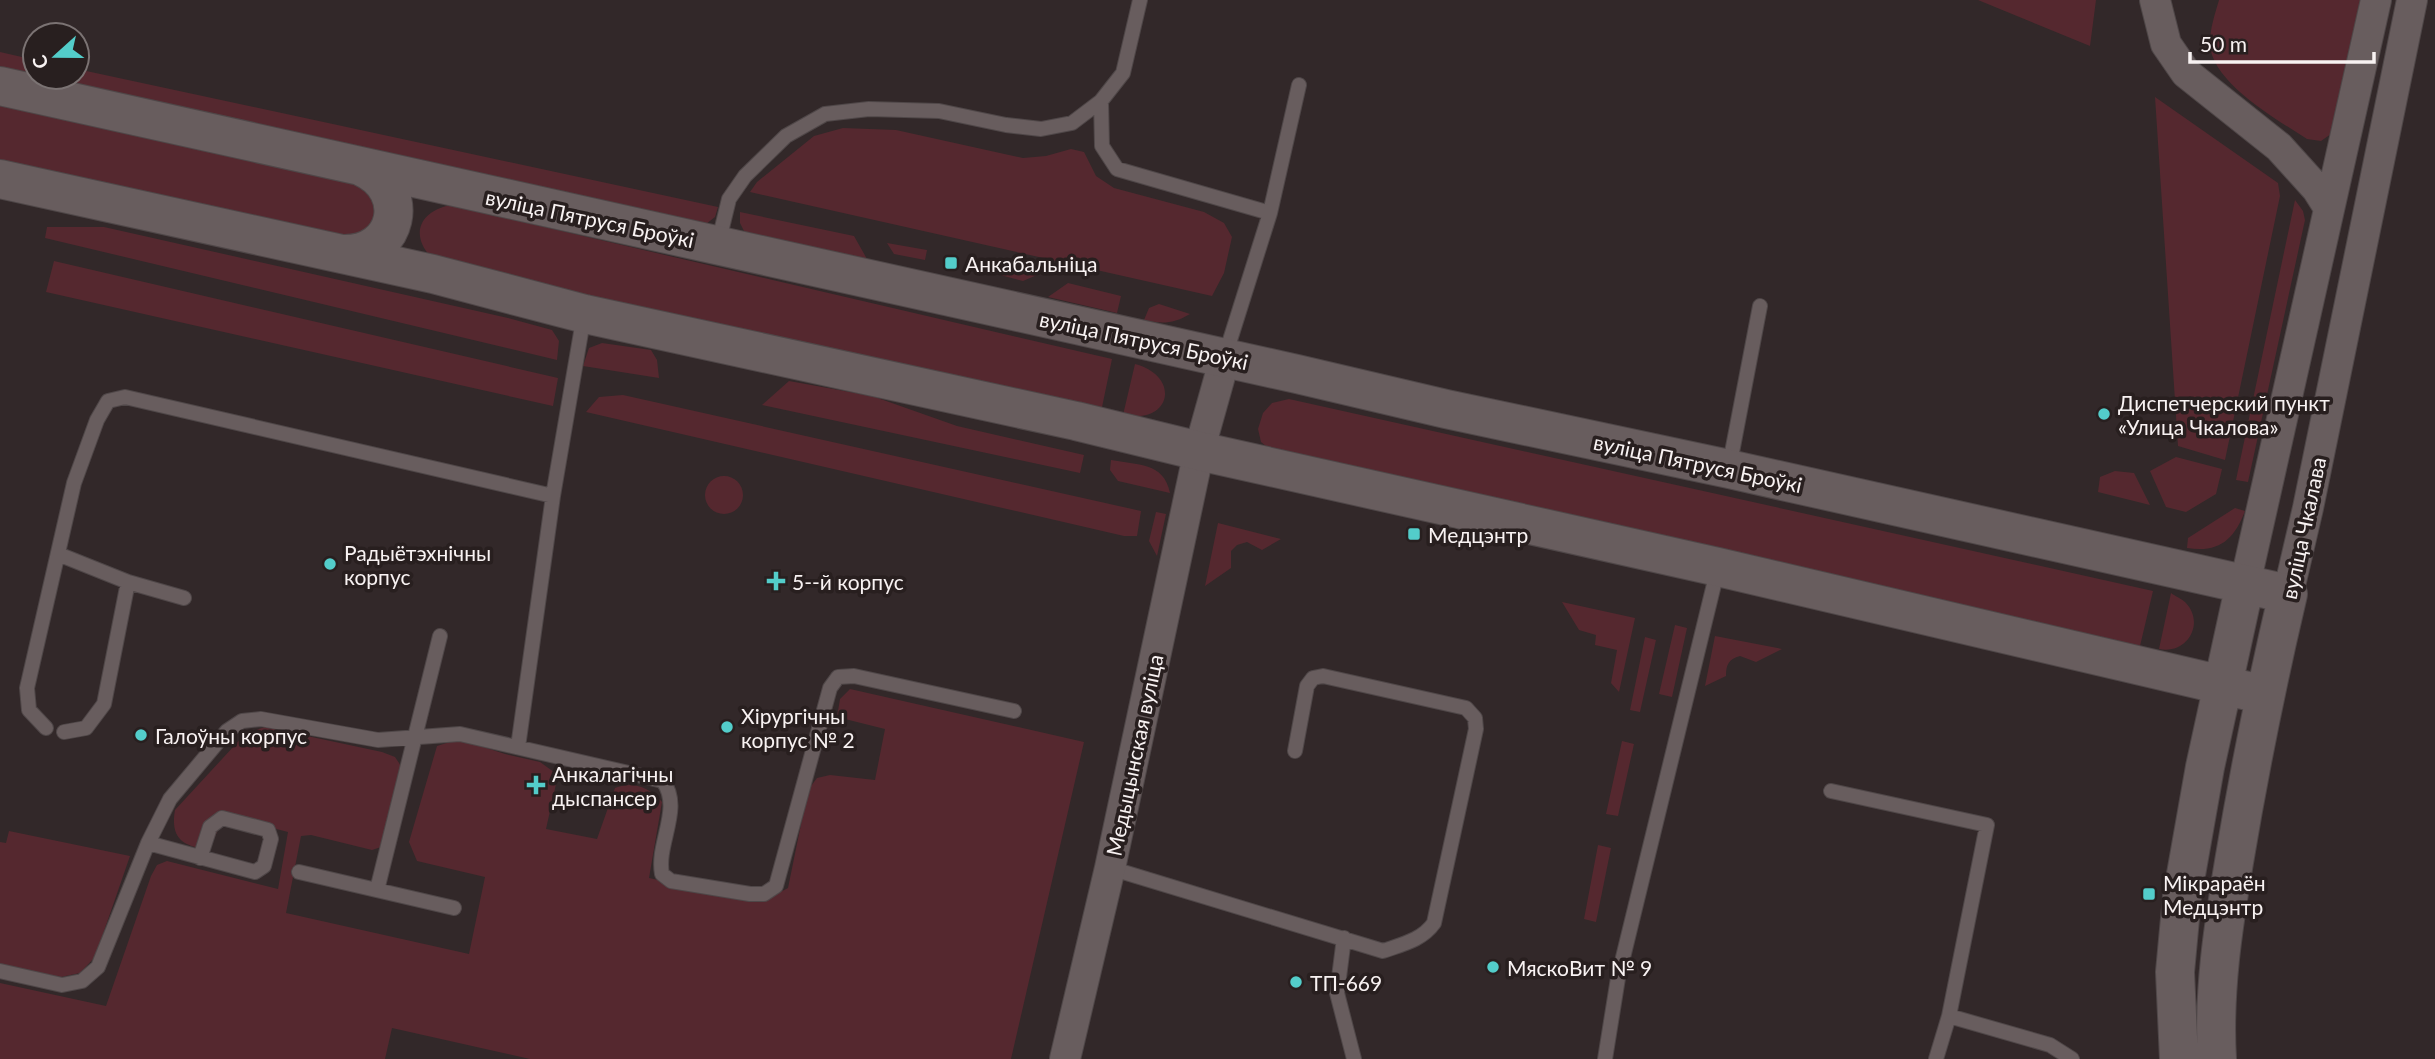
<svg xmlns="http://www.w3.org/2000/svg" width="2435" height="1059" font-family="Lato,sans-serif">
  <style>
    .green { fill: #55282f }
    .lines { fill: none; stroke-linecap: round; stroke-linejoin: round }
    .lane-casing { stroke: #4f4748; stroke-width: 16 }
    .street-casing { stroke: #4f4748; stroke-width: 32 }
    .secondary-casing { stroke: #4f4748; stroke-width: 40 }
    .lane { stroke: #685d5e; stroke-width: 14 }
    .street { stroke: #685d5e; stroke-width: 30 }
    .secondary { stroke: #685d5e; stroke-width: 38 }
    .poi-dot { fill: #53cdca; stroke: #281f1f; stroke-width: 2.5 }
    .labels { text-anchor: middle; dominant-baseline: central; stroke-width: 7; stroke-linejoin: round; paint-order: stroke }
    .street-label { font-size: 21px; fill: #f8f2f2; stroke: #281f1f }
    .poi-label { font-size: 21px; fill: #f8f2f2; stroke: #281f1f; text-anchor: start }
  </style>
  <rect width="100%" height="100%" fill="#322829"/>
  <!-- green -->
  <path class="green" d="M 1978,0 L 2096,0 L 2090,46 Z
    M 2219,0 L 2362,0 L 2331,134 L 2321,141 L 2307,139 C 2278,120 2210,82 2210,43 C 2210,28 2215,14 2219,0 Z
    M 0,52 L 35,60 L 35,77 L 77,77 L 77,69 L 718,207 L 715,217 L 706,224 L 0,70 Z
    M 2155,97 L 2278,183 L 2280,196 L 2225,460 L 2178,446 Z
    M 0,105 L 364,184 L 381,211 L 357,240 L 0,163 Z
    M 843,128 L 896,130 L 1023,158 L 1046,156 L 1071,149 L 1084,152 L 1096,176 L 1114,188 L 1204,212 L 1224,223 L 1232,237 L 1224,273 L 1212,296 L 750,192 L 757,182 L 814,136 Z
    M 2295,200 L 2303,211 L 2305,220 L 2248,482 L 2236,480 Z
    M 450,205 L 1112,359 L 1101,412 L 437,263 C 410,240 415,213 450,205 Z
    M 740,212 L 854,236 L 867,259 L 834,258 L 749,241 L 740,223 Z
    M 47,227 L 104,227 L 508,318 L 552,330 L 559,341 L 557,360 L 45,238 Z
    M 887,243 L 927,250 L 925,260 L 894,254 Z
    M 54,261 L 558,378 L 553,406 L 46,292 Z
    M 995,264 L 1037,275 L 1023,281 L 993,273 Z
    M 1068,283 L 1121,296 L 1117,313 L 1048,297 Z
    M 1159,304 L 1190,314 C 1173,324 1162,324 1144,320 L 1149,308 Z
    M 602,343 L 651,350 L 657,360 L 659,378 L 583,366 L 589,348 Z
    M 1135,364 C 1181,376 1172,425 1123,415 Z
    M 789,381 L 872,396 L 957,426 L 1084,455 L 1080,473 L 762,405 Z
    M 623,395 L 1141,511 L 1137,536 L 1124,536 L 586,412 L 599,397 Z
    M 1289,399 L 2153,591 L 2140,646 L 1272,451 L 1261,442 L 1258,429 L 1263,413 L 1272,403 Z
    M 2176,457 L 2222,469 L 2216,494 L 2186,512 L 2166,507 L 2150,471 Z
    M 1111,460 C 1137,465 1164,462 1170,493 L 1118,481 L 1110,470 Z
    M 2115,471 L 2134,473 L 2150,505 L 2098,492 L 2100,477 Z
    M705 495a19 19 0 1 1 38 0a19 19 0 1 1-38 0Z
    M 2235,508 L 2245,511 C 2234,540 2219,553 2187,548 L 2188,538 Z
    M 1156,512 L 1166,514 L 1157,556 L 1149,541 Z
    M 1218,523 L 1281,539 L 1262,550 L 1247,542 L 1237,545 L 1231,551 L 1231,568 L 1205,586 Z
    M 2171,593 C 2175,596 2182,599 2185,602 C 2206,623 2187,655 2159,649 Z
    M 1562,602 L 1635,618 L 1619,692 L 1611,683 L 1617,650 L 1595,645 L 1596,635 L 1579,630 Z
    M 1675,625 L 1687,628 L 1672,697 L 1659,694 Z
    M 1715,636 L 1782,649 L 1756,662 L 1740,656 C 1729,659 1726,664 1726,676 L 1705,686 Z
    M 1645,637 L 1656,640 L 1640,712 L 1630,710 Z
    M 850,689 L 1084,742 L 1011,1059 L 530,1059 L 392,1028 L 385,1059 L 0,1059 L 0,983 L 106,1006 L 151,876 L 157,865 L 167,861 L 278,889 L 288,832 L 234,818 L 221,823 L 209,850 C 183,846 170,839 175,810 L 246,733 L 265,727 L 382,752 L 395,757 L 401,766 L 384,846 L 372,850 L 311,835 L 301,836 L 286,913 L 469,954 L 485,877 L 417,861 L 409,842 L 437,746 L 459,739 L 505,754 L 540,762 L 558,775 L 546,829 L 597,839 L 615,788 C 633,781 649,787 662,802 L 649,878 L 748,899 L 767,899 L 788,888 L 808,790 L 817,778 L 830,775 L 875,780 L 885,729 L 837,717 L 840,699 Z
    M 1622,741 L 1634,744 L 1618,816 L 1606,814 Z
    M 9,831 L 130,856 L 95,957 L 80,973 L 61,977 L 0,966 L 0,842 L 6,843 Z
    M 1598,845 L 1611,848 L 1596,922 L 1584,919 Z"/>
  <g class="lines">
    <!-- lane casing -->
    <g class="lane-casing">
      <path id="lane" d="M 1101,101 L 1102,146 L 1117,169 L 1270,213
        M 718,244 L 729,199 L 745,176 L 786,136 L 825,114 L 869,109 L 939,111 L 1006,125 L 1041,129 L 1072,123 L 1101,101 L 1123,73 L 1140,0
        M 1225,356 L 1270,213 L 1299,85
        M 1729,468 L 1760,306
        M 58,554 L 128,582 L 104,704 L 86,728 L 64,732
        M 128,582 L 184,598
        M 46,728 L 29,710 L 27,688 L 74,483 L 97,420 L 108,401 L 125,397 L 553,496 L 584,315
        M 518,747 L 553,496
        M 1831,791 L 1987,825 L 1949,1016 L 1936,1059
        M 148,843 L 255,872 L 264,866 L 271,839 L 268,830 L 222,818 L 210,827 L 200,858
        M 1110,868 L 1383,951 C 1403,944 1422,940 1434,923 L 1476,729 L 1475,718 L 1466,708 L 1323,676 L 1313,678 L 1307,686 L 1295,751
        M 299,872 L 454,908
        M 377,890 L 440,636
        M 1344,938 L 1337,993 L 1354,1059
        M 0,971 L 62,985 L 82,981 L 98,967 L 148,843 L 170,799 L 227,731 L 242,721 L 261,719 L 378,740 L 460,734 L 663,781 C 683,809 656,843 662,874 L 671,881 L 750,894 L 764,894 L 776,886 L 830,688 L 838,677 L 854,676 L 1014,711
        M 1949,1016 L 2050,1045 L 2072,1059
        M 1605,1059 L 1618,978 L 1718,568"/>
    </g>
    <!-- street casing -->
    <g class="street-casing">
      <path id="street" d="M 2155,0 L 2166,44 L 2186,73 L 2279,147 L 2317,189 L 2329,208
        M 2245,584 L 2376,0
        M 2288,594 L 2308,508 L 2412,0
        M 1065,1059 L 1110,868 L 1199,451 L 1225,358"/>
    </g>
    <!-- secondary casing -->
    <g class="secondary-casing">
      <path id="secondary" d="M 0,86 L 1297,374 L 1446,409 L 1729,469 L 2288,594 C 2267,683 2249,772 2234,862 C 2223,928 2213,992 2217,1059
        M 0,179 L 433,274 L 585,314 L 1076,421 L 1199,451 L 1718,567 L 2265,695
        M 342,254 C 399,256 413,190 362,167
        M 2179,1059 L 2175,972 L 2182,897 L 2205,767 L 2245,584"/>
    </g>
    <!-- lane -->
    <use href="#lane" class="lane"/>
    <!-- street -->
    <use href="#street" class="street"/>
    <!-- secondary -->
    <use href="#secondary" class="secondary"/>
  </g>
  <!-- markers -->
  <g class="poi-dot">
    <rect x="944" y="256" width="14" height="14" rx="3.5"/>
    <circle cx="2104" cy="414" r="7"/>
    <rect x="1407" y="527" width="14" height="14" rx="3.5"/>
    <circle cx="330" cy="564" r="7"/>
    <path d="M772.5 570.5h7v7h7v7h-7v7h-7v-7h-7v-7h7z"/>
    <circle cx="727" cy="727" r="7"/>
    <circle cx="141" cy="735" r="7"/>
    <path d="M532.5 774.5h7v7h7v7h-7v7h-7v-7h-7v-7h7z"/>
    <rect x="2142" y="887" width="14" height="14" rx="3.5"/>
    <circle cx="1493" cy="967" r="7"/>
    <circle cx="1296" cy="982" r="7"/>
  </g>
  <g class="labels">
    <!-- street labels -->
    <g class="street-label">
      <text transform="translate(590 218) rotate(12)">вуліца Пятруся Броўкі</text>
      <text transform="translate(1144 340) rotate(12)">вуліца Пятруся Броўкі</text>
      <text transform="translate(1698 463) rotate(12)">вуліца Пятруся Броўкі</text>
      <text transform="translate(2303 528) rotate(-78)">вуліца Чкалава</text>
      <text transform="translate(1134 755) rotate(-78)">Медыцынская вуліца</text>
    </g>
    <!-- poi labels -->
    <g class="poi-label">
      <text x="965" y="263">Анкабальніца</text>
      <text x="2118" y="402">Диспетчерский пункт<tspan x="2118" dy="24">«Улица Чкалова»</tspan></text>
      <text x="1428" y="534">Медцэнтр</text>
      <text x="344" y="552">Радыётэхнічны<tspan x="344" dy="24">корпус</tspan></text>
      <text x="792" y="581">5--й корпус</text>
      <text x="741" y="715">Хірургічны<tspan x="741" dy="24">корпус № 2</tspan></text>
      <text x="155" y="735">Галоўны корпус</text>
      <text x="552" y="773">Анкалагічны<tspan x="552" dy="24">дыспансер</tspan></text>
      <text x="2163" y="882">Мікрараён<tspan x="2163" dy="24">Медцэнтр</tspan></text>
      <text x="1507" y="967">МяскоВит № 9</text>
      <text x="1310" y="982">ТП-669</text>
    </g>
  </g>
  <!-- north arrow -->
  <g transform="translate(56 56) rotate(249)"><circle r="33" fill="#281f1f" stroke="#7b7373" stroke-width="2"/>
  <path d="M0-5L12 26L0 18L-12 26Z" fill="#53cdca"/>
  <text y="-10" font-size="19" font-weight="bold" text-anchor="middle" fill="#f8f2f2">С</text>
  </g>
  <!-- scale -->
  <path d="M2190 52v10h184v-10" fill="none" stroke="#f8f2f2" stroke-width="3.5"/>
  <text x="2200" y="52" font-size="21" fill="#f8f2f2" stroke="#281f1f" stroke-width="5" paint-order="stroke">50 m</text>
</svg>
